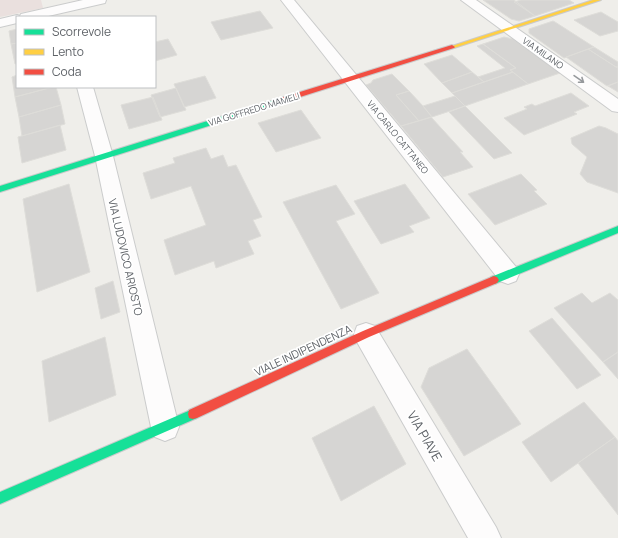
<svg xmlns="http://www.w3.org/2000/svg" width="618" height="538" font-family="Manrope,sans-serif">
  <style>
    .medical { fill: #eae0de }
    .building { fill: #d6d5d3; stroke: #deddd9 }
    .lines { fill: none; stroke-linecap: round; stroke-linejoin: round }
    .street-casing { stroke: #cbcccc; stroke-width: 2 }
    .fast-casing { stroke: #cacacb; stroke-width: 2 }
    .slow-casing { stroke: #cacacb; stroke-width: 2 }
    .jam-casing { stroke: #cacacb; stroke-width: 2 }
    .street { fill: #fdfcfc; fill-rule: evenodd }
    .fast { fill: #16e098; fill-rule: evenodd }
    .slow { fill: #ffcf43; fill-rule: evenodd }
    .jam { fill: #f24e42; fill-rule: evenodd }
    .oneway { stroke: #96999c }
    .labels { text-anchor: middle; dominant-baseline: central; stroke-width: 3.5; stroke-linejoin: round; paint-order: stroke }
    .far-street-label { font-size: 9px; fill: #5f6368; stroke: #fff }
    .street-label { font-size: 11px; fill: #5f6368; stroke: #fff }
    .near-street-label { font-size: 13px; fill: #5f6368; stroke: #fff }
  </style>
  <rect width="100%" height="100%" fill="#efeeea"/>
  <!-- medical -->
  <path class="medical" d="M 0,0 L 41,0 L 43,8 L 0,17 Z"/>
  <!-- building -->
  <path class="building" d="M 483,0 L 514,0 L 535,16 L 519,21 L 511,19 Z
    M 521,0 L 569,0 L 574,3 L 535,16 L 514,2 Z
    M 260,11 L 273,28 L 221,40 L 211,22 Z
    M 601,12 L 618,22 L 618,31 L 600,36 L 574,20 Z
    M 553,21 L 555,22 L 594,47 L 564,58 L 529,33 L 529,29 Z
    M 17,29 L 17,43 L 11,44 L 9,31 Z
    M 504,37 L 513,39 L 560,73 L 528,84 L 510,70 L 516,68 L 483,44 Z
    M 168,39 L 177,55 L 155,61 L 155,42 Z
    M 17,43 L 17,63 L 15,64 L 11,44 Z
    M 483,44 L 516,68 L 510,70 L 513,72 L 484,82 L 478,77 L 505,68 L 477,46 Z
    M 594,47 L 618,62 L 618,67 L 616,67 L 588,49 Z
    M 588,49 L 616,67 L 618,67 L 618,82 L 607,86 L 566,57 Z
    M 452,55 L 472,72 L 442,83 L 424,64 Z
    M 472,72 L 484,82 L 452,93 L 442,83 Z
    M 513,72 L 528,84 L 465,106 L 452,93 Z
    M 392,74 L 409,91 L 396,95 L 419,121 L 401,126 L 366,85 L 371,83 L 373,80 Z
    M 17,75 L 17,87 L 53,87 L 15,97 L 12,77 Z
    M 205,76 L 216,98 L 184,107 L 174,84 Z
    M 618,82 L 618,92 L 608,86 Z
    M 53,87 L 56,87 L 61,105 L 19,117 L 15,97 Z
    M 176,88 L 186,110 L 160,117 L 151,95 Z
    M 409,91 L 423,106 L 432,117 L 419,121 L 396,95 Z
    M 571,93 L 589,106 L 574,112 L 577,114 L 524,135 L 504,118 L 527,109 L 524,107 L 532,104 L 535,106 Z
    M 455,96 L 465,106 L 432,117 L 423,106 Z
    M 153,97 L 162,120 L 129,129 L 121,105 Z
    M 61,105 L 65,124 L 22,136 L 19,117 Z
    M 465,106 L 512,153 L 494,159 L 449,112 Z
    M 301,110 L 321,138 L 276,152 L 258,123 Z
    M 431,117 L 463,152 L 460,152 L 473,167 L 443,177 L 401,126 Z
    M 60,125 L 66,150 L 22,163 L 18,137 Z
    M 599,126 L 606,128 L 618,134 L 618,193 L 587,182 L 580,174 L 587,157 L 572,144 L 571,138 Z
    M 206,148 L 211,159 L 223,155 L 228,167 L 236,165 L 262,217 L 253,220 L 261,236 L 248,241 L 254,254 L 216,268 L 214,261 L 175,275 L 164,240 L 206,225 L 191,186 L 151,199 L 143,173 L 175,163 L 173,158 Z
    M 521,174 L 537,190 L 534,191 L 547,204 L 495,225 L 468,194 Z
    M 69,184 L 90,272 L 37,292 L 23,199 Z
    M 405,184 L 430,218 L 409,226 L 414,232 L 381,244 L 354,201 Z
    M 336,185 L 355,214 L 336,221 L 379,293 L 341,309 L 283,202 Z
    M 113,281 L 120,312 L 101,319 L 95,288 Z
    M 582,293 L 592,303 L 610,293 L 618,300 L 618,352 L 603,362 L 554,308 Z
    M 552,318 L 601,375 L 577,389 L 529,331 Z
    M 105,337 L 116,395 L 49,422 L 42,361 Z
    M 467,349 L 521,424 L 464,456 L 421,387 L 429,368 Z
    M 618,352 L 618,379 L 603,362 Z
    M 584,402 L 615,437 L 551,482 L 522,442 Z
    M 374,406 L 406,464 L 341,501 L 312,438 Z
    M 615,437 L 618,441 L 618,515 L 578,463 Z"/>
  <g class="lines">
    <!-- street casing -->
    <g class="street-casing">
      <path id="street" d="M 83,0 L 106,0 L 105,3 L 44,17 L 17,17 L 17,23 L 0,27 L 0,19 L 17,15 L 20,16 L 21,14 Z
        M 281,0 L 294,0 L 516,267 L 519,274 L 516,281 L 508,284 L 500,281 Z
        M 461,0 L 476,0 L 618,99 L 618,112 L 612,111 Z
        M 77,87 L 93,87 L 113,156 L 179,427 L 175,437 L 165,441 L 155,437 L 151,427 L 95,156 Z
        M 366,323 L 375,326 L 496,527 L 501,538 L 468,538 L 357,342 L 354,334 L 357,326 Z"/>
    </g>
    <!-- fast casing -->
    <g class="fast-casing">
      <path id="fast" d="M 274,100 L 276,100 L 279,102 L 278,104 L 0,192 L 0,186 Z
        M 618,226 L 618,233 L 497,283 L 494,284 L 491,283 L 489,280 L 491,277 Z
        M 193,409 L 197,410 L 198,414 L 197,418 L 0,504 L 0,492 Z"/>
    </g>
    <!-- slow casing -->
    <g class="slow-casing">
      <path id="slow" d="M 593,0 L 601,0 L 454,48 L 449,47 Z"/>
    </g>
    <!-- jam casing -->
    <g class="jam-casing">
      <path id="jam" d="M 452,45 L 455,47 L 454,48 L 278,104 L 276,104 L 273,102 L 274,100 Z
        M 494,276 L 497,277 L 499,280 L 497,283 L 369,337 L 197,418 L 193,419 L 189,418 L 188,414 L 189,410 L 363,331 Z"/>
    </g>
    <!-- street -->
    <use href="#street" class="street"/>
    <!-- fast -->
    <use href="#fast" class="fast"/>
    <!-- slow -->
    <use href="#slow" class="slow"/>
    <!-- jam -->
    <use href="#jam" class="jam"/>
  </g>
  <!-- one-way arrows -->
  <defs><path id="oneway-shaft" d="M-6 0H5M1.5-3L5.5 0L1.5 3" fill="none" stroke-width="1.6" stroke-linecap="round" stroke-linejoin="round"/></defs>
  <use class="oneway" href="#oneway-shaft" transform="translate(579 79) rotate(35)"/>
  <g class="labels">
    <!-- far-street labels -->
    <g class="far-street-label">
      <text transform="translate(543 53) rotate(35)">VIA MILANO</text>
      <text transform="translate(254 109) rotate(-17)">VIA GOFFREDO MAMELI</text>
      <text transform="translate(398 137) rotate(51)">VIA CARLO CATTANEO</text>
    </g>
    <!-- street labels -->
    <g class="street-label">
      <text transform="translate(126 257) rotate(77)">VIA LUDOVICO ARIOSTO</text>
      <text transform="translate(303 350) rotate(-25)">VIALE INDIPENDENZA</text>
    </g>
    <!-- near-street labels -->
    <g class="near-street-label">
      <text transform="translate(425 436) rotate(60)">VIA PIAVE</text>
    </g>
  </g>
  <!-- legend -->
  <rect x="16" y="16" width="140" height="72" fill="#ffffff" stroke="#bfc1c3"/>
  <rect x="24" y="29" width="20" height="6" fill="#16e098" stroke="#bfc1c3"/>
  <text x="52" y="36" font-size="12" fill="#5f6368">Scorrevole</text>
  <rect x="24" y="49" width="20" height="6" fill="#ffcf43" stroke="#bfc1c3"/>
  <text x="52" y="56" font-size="12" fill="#5f6368">Lento</text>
  <rect x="24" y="69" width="20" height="6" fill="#f24e42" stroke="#bfc1c3"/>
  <text x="52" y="76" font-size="12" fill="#5f6368">Coda</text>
</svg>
